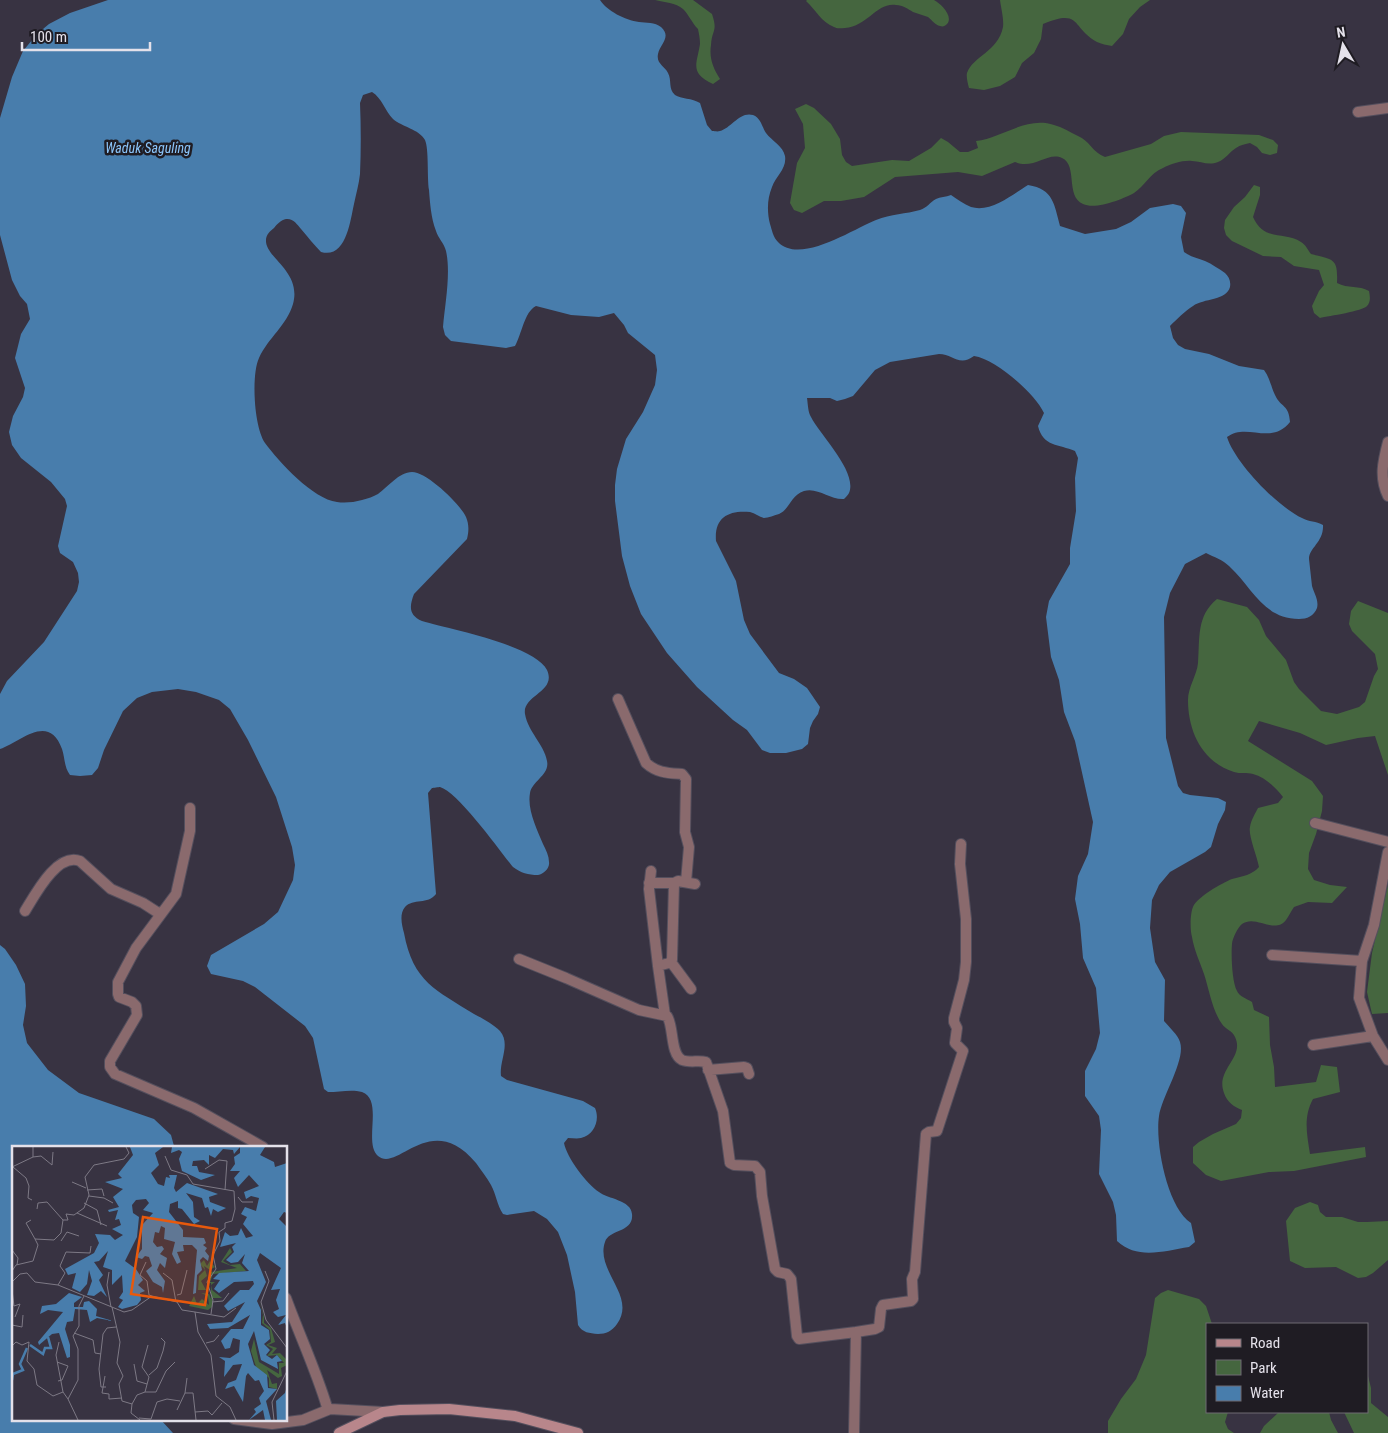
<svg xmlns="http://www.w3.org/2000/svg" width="1388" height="1433" font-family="'Roboto Condensed',sans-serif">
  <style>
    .green { fill: #45663f }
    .water { fill: #487dac }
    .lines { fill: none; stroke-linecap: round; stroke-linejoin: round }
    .minor-casing { stroke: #544f5d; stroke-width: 12 }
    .secondary-casing { stroke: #544f5d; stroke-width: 12 }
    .minor { stroke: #8a6a6d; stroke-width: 10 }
    .secondary { stroke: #b8868b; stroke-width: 10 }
    .labels { text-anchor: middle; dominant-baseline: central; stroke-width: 5; stroke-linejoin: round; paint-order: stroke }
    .water-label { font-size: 14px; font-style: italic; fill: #8cc6fc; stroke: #1f1c23 }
    .inset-river { fill: none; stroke: #487dac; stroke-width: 2.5 }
    .inset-road { fill: none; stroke: #7d7985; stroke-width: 1 }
    .view { fill: #e8590c; fill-opacity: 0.15; stroke: #e8590c; stroke-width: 2.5 }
    .inset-edge { fill: none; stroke: #e4e1ea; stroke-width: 2.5 }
  </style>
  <rect width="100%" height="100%" fill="#383342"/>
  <!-- green -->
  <path class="green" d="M 655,0 L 693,0 L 712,14 C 718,32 712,29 711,45 C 709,58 713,68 720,79 L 713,84 C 689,73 697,64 700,44 C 700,39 699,34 698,29 C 692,23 689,15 683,9 C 676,3 664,2 655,0 Z
    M 807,0 L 934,0 C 940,3 954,16 947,24 C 945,26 943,27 940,26 C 935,25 932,20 928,17 C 923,15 918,14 913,12 C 908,9 903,5 896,5 C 877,2 868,26 845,28 C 841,28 837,29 834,27 C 821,22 816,10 806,1 Z
    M 1000,0 L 1150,0 L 1140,7 L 1129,19 L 1123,34 L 1112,46 C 1107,45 1101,44 1097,42 C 1071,28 1082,8 1043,24 L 1041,39 L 1034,53 L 1022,63 L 1015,77 L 1000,86 L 984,90 L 969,88 C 968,84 966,77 967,73 C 973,56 998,52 1003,27 C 1004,19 1001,8 1000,0 Z
    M 806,104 L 814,108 L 831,124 L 840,139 L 842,155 L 846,162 L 852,166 L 892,160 L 909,161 L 931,148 L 941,138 L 948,142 L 960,152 L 968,152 L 978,148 L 976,141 C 1002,138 1026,116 1054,125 C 1062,127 1070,132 1078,136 C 1089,140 1093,153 1105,157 L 1151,144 L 1164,136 L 1181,132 L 1259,135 L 1273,140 L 1278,145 L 1277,153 L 1270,155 L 1262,153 L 1257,147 L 1250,143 C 1246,144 1240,145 1236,148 C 1229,152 1226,159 1218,162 C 1208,166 1201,161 1192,161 C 1183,160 1171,164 1163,168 C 1150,173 1145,186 1134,193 C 1123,199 1096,210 1083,204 C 1065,196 1078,165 1062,158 C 1048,151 1034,170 1015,162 L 982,176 L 958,172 L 895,177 L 864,197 L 841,201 L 824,201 L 802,213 L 794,210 L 790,203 L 797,163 L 805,148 L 803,124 L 795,109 Z
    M 1254,185 L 1260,187 L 1260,195 L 1253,217 C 1264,242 1284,231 1301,242 C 1305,244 1308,250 1311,254 C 1334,260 1338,258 1337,283 C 1348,289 1359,285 1369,291 C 1370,296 1371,302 1367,306 C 1363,311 1329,316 1320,318 L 1314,313 L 1312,306 L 1319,291 L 1324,285 L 1319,270 L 1294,266 L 1281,257 L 1263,256 L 1232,241 L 1226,235 L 1224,228 L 1225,220 L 1234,207 L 1245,197 Z
    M 1217,599 L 1247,607 L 1259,620 L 1266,636 L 1286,660 L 1294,682 L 1299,689 L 1321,711 L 1337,714 L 1359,707 L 1365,702 L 1374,676 L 1378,669 L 1375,654 L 1352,631 L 1349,624 L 1351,611 L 1358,601 L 1388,613 L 1388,775 L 1375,736 L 1358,738 L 1326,745 L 1300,733 L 1259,721 L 1248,741 L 1312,781 L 1323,796 L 1322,811 L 1316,834 L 1309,853 L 1308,869 L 1314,880 L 1330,885 L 1347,887 L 1332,903 L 1308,902 L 1294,907 C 1291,911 1289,916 1286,920 C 1274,935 1256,914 1242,924 C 1238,927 1232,939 1232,944 C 1231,955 1232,982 1237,991 C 1239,996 1247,999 1252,1002 L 1254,1010 L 1269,1017 L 1270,1045 L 1274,1067 L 1275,1087 L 1316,1082 L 1321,1065 L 1337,1067 L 1340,1092 L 1313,1099 C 1303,1117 1307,1135 1310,1154 L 1365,1147 L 1366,1157 L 1294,1171 L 1269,1172 L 1221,1181 L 1206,1175 L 1193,1163 L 1193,1147 L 1199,1142 L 1213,1134 L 1236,1124 L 1241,1118 L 1242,1110 C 1234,1107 1227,1102 1224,1093 C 1215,1069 1245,1058 1235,1037 C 1233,1031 1225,1029 1222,1024 C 1212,1010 1209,989 1204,974 C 1200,962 1194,950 1192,937 C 1190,930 1190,914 1193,907 C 1197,897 1222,883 1232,879 C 1243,876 1252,875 1259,867 C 1257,856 1248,835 1250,827 C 1251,820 1255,814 1258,808 L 1278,803 L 1283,797 C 1275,787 1265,777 1253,774 C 1247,772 1240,774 1234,772 C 1202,762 1188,731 1188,700 C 1188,687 1197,675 1198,663 C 1200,639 1196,616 1217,599 Z
    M 1388,885 L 1388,1013 L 1372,1014 L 1367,992 L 1372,953 Z
    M 1310,1202 L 1318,1205 L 1320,1212 L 1326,1217 L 1342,1217 L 1358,1222 L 1367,1222 L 1388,1221 L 1388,1260 L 1373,1273 L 1366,1277 L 1358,1278 L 1336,1267 L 1305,1268 L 1290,1261 L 1286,1221 L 1295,1208 Z
    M 1168,1290 L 1199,1299 L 1206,1306 L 1212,1324 L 1207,1324 L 1207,1412 L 1228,1412 L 1225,1422 L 1228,1429 L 1234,1433 L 1108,1433 L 1108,1421 L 1121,1399 L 1136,1379 L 1146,1355 L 1155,1298 L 1161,1293 Z
    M 1367,1372 L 1371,1388 L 1371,1403 L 1388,1417 L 1388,1433 L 1354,1433 L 1344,1412 L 1367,1412 Z
    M 1279,1412 L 1329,1412 L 1331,1420 L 1338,1433 L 1260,1433 L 1264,1426 Z"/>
  <!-- water -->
  <path class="water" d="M 108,0 L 600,0 C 607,11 625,20 639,22 C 646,23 655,22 661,27 C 672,37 660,44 658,54 C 656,64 665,66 668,73 C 672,80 668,89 675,95 C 681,99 692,98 700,103 L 707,125 L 712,131 C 715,131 717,132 720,131 C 731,128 740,111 753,115 C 761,118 762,127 766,133 C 772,141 783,146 785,156 C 787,169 776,176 772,187 C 767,199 767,212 770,224 C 772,230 773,237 778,242 C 800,265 853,229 876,220 C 891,214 906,214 920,210 C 927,208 930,202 936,199 C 940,197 946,197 951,195 C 957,199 964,204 971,207 C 991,213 1013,194 1028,185 C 1054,189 1054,205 1060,226 L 1085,234 L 1116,229 L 1131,222 L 1150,208 L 1173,204 L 1181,206 L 1186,213 L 1181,237 L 1184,252 C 1191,257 1197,258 1205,261 C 1212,264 1219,269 1225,273 C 1229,277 1231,281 1230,287 C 1226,301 1204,298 1193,306 C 1185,311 1177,319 1170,326 L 1173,338 L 1178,345 L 1185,349 L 1209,354 L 1239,366 L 1264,370 C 1270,378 1271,387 1275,395 C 1281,408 1289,404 1290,422 C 1271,446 1247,422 1227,437 C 1235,463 1278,507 1302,518 C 1309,522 1316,521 1323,525 C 1324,542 1309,548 1309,559 C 1310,568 1311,577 1312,586 C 1314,593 1319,600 1317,608 C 1314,616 1307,619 1299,619 C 1262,618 1253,588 1229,566 C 1223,560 1214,557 1206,553 L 1185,564 L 1170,593 L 1164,617 L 1166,738 L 1178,786 L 1183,793 L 1190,795 L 1218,798 L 1226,802 L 1225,810 L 1218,824 L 1211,847 L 1205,852 L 1170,872 L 1159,885 L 1152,900 L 1150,928 L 1155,962 L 1165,980 L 1164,1021 C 1169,1027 1178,1035 1180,1042 C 1186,1060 1162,1096 1159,1116 C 1155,1143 1167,1207 1191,1223 L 1195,1242 L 1189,1247 C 1164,1251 1137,1260 1117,1241 L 1116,1215 L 1113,1202 L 1099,1174 L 1101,1130 L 1099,1116 L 1085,1096 L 1085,1071 L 1096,1049 L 1100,1033 L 1096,988 L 1083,958 L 1080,924 L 1075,899 L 1078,876 L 1088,854 L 1093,822 L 1075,741 L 1064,712 L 1059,680 L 1051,657 L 1046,617 L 1049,601 L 1070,564 L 1070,548 L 1076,511 L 1075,478 L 1078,458 L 1075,451 C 1059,444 1043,447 1038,426 L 1044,413 C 1035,394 996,359 974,356 C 959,367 953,354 939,354 L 890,362 L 875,370 L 853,396 L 845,399 L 837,401 L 830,398 L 807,398 C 808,405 808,412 811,417 C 820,435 858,472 849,493 C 848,495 846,497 844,499 C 830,500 818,487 804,491 C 791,495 790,509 779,514 C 775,515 768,518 764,518 C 759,517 755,513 750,512 C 729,510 714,517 716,541 L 736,581 L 744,620 L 750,634 L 779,673 L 794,679 L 807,688 L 820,707 L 818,714 L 813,721 L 810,728 L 808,744 L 802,749 L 786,753 L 770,753 L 762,750 L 747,730 L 733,720 L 697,687 L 667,653 L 641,614 L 630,586 L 622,556 L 615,501 L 615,485 L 617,469 L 626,439 L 643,412 L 655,385 L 657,370 L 655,355 L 628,333 L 624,325 L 614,313 L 599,317 L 571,315 L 536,306 C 524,312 522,334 515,346 L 506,348 L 451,341 L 445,335 L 443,327 C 445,304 451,273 446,251 C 444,243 438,238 436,231 C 431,218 430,203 429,190 C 427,177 429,149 425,140 C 419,129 402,127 393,119 C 385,111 382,98 372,92 L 363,95 L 360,103 C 361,127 361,151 360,174 C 359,184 356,194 354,204 C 350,222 346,259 321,252 C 314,245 308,237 301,229 C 297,224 293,218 286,219 C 281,220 277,224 274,228 C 270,231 266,235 266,240 C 265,258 302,271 293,304 C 287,325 268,338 259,358 C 251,375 254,427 265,443 C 279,462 313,499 337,502 C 350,504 367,500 378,494 C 388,487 399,472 412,472 C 427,472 460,504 466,517 C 469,524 469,531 467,539 L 414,594 C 409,607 409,615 422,621 C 449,629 535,645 547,670 C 557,692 522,695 525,714 C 528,732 544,744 547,761 C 550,775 532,781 530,793 C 527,810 537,829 543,844 C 546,850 549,856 549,862 C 550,868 544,874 538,875 C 528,875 521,873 513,867 C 500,851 458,792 440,787 C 439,787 433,788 432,788 L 428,793 L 436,894 C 428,905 413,898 405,907 C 399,914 402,926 404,933 C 413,982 436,990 474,1014 C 482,1018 493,1024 500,1031 C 511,1044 499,1061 501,1076 L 507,1080 L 583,1101 L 595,1108 C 600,1119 595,1135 581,1138 C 577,1139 572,1138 568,1138 L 564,1143 C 567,1158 586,1183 599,1192 C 608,1199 631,1200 632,1214 C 634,1233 609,1229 605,1242 C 595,1271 637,1296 617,1324 C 612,1331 606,1334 598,1334 C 589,1333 583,1333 578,1325 L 575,1292 L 567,1255 L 558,1232 L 547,1219 L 534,1211 L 507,1215 L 503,1214 C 497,1205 496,1194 491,1185 C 487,1178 481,1170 476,1163 C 430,1109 398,1173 378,1156 C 363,1143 384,1100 362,1092 C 352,1089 339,1092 328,1092 L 324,1089 L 313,1038 L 305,1026 L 255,987 L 243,981 L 211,974 L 207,966 L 211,955 L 264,924 L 278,912 L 293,880 L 295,865 L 292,847 L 276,797 L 248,740 L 230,709 L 219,700 L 196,692 L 178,689 L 152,692 L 137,698 L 123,711 L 104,750 L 98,768 L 92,775 L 80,776 L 70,775 C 64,767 65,758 62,749 C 49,712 20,742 0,749 L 0,694 L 7,681 L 44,642 L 77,591 L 79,582 L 78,573 L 73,562 L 60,553 L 58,546 L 67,506 L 65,499 L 51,482 L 21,458 L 12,445 L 9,432 L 13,416 L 23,397 L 25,388 L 15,358 L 21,334 L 30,319 L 27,304 L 20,296 L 12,280 L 0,235 L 0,118 L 12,77 L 23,51 L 37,34 L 49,24 L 70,13 Z
    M 0,945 L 5,949 L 16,965 L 25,984 L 26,1006 L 23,1025 L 27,1043 L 48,1070 L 79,1093 L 154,1119 L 171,1135 L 174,1146 L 14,1147 L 14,1419 L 160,1419 L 173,1433 L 0,1433 Z"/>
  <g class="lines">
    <!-- minor casing -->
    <g class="minor-casing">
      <path id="minor" d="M 1358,112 L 1388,108
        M 1388,442 C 1383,461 1379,478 1388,496
        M 618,699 L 646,763 C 657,773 668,773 682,774 L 686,779 L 685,832 L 689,847 L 686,882
        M 190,808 L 190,831 L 176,894 L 136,948 L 118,982 L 118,994 L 119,997 L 132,1002 L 136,1006 L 137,1015 L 110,1061 L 110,1067 L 115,1074 L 194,1108 L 263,1147
        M 1315,823 L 1388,842
        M 1388,852 L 1374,925 L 1362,961 L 1359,998 L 1373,1036 L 1388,1060
        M 651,871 L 649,889 L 658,966
        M 649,883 L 674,883
        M 25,911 C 35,895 57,852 80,861 L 111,889 L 143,903 L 160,914
        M 1272,955 L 1362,961
        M 519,959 L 566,978 L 639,1010 L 667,1016 C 674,1026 670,1054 682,1060 C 689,1063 699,1060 706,1062 L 723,1111 L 730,1163 L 734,1165 L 755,1166 L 760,1172 L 762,1196 L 775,1269 L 778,1272 L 787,1274 L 791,1279 L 797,1336 L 799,1339 L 856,1332 L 854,1433
        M 671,962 L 691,989
        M 665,1015 L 658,966 L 669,963 L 672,960 L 674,883 L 678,881 L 695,884
        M 1313,1045 L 1373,1036
        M 708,1070 L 744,1067 L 747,1068 L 749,1074
        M 286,1298 C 299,1334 316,1370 327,1407 L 330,1409 L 383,1412
        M 856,1332 L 875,1329 L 879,1327 L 881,1309 L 883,1305 L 911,1301 L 913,1299 L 912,1279 L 915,1272 L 926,1134 L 929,1132 L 937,1131 L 963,1051 L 955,1043 L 957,1028 L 954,1022 L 954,1018 L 964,980 L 966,962 L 966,919 L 960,864 L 961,844
        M 234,1419 L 272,1424 L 303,1420 L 330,1409"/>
    </g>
    <!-- secondary casing -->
    <g class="secondary-casing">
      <path id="secondary" d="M 339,1433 L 383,1412 L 400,1410 L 449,1409 L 515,1416 L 578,1433"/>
    </g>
    <!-- minor -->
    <use href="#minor" class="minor"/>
    <!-- secondary -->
    <use href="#secondary" class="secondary"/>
  </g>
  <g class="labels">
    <!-- water labels -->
    <g class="water-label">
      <text x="148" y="148">Waduk Saguling</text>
    </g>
  </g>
  <!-- overview -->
  <g transform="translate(12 1146)">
    <rect width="275" height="275" fill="#383342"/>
    <path d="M 218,102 L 220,106 L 211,115 L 218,119 L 228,118 L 234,125 L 201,128 L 198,136 L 203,136 L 199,139 L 200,144 L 210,152 L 201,152 L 200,161 L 196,164 L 177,160 L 182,150 L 185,158 L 190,153 L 197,159 L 196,150 L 189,147 L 197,148 L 199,153 L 199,137 L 196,137 L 199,126 L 225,122 L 209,116 ZM 192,114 L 195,120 L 198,115 L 203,121 L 198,124 L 192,120 L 195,130 L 189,135 L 194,144 L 186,144 L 187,130 L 193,124 L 188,118 ZM 247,153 L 252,171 L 252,177 L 259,182 L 263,196 L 256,199 L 265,202 L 260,208 L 268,207 L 275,214 L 275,219 L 269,222 L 270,230 L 266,232 L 255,224 L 260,238 L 265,237 L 265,243 L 257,241 L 257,232 L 244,221 L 239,205 L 242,193 L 247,216 L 267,228 L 267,217 L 272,217 L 265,209 L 255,210 L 261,203 L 254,199 L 259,196 L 258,184 L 250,177 L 251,169 Z" fill="#45663f"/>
    <path d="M 118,1 L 151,1 L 143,7 L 147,19 L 139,27 L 146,38 L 152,40 L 154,31 L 158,32 L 157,29 L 165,29 L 162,42 L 164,46 L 175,37 L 206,48 L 197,51 L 198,56 L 214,62 L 206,66 L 201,63 L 199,70 L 196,61 L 193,62 L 190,52 L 174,47 L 181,56 L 182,71 L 188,75 L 182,78 L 170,63 L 166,62 L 166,55 L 158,58 L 157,66 L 171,84 L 171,91 L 192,92 L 194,97 L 191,99 L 195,102 L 193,105 L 197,110 L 196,115 L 191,111 L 188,114 L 190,124 L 185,129 L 184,147 L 181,148 L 185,104 L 180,99 L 171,99 L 172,105 L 165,106 L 169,116 L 165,118 L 160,108 L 163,96 L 152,93 L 153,82 L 149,80 L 147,87 L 143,86 L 141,96 L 145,101 L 150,100 L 152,103 L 148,108 L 155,112 L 153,122 L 148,117 L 145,124 L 153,135 L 151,147 L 150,141 L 141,136 L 134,125 L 140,120 L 137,111 L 133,110 L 130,113 L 124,111 L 130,103 L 130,79 L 141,67 L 131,64 L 137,57 L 134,53 L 124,54 L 120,59 L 121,67 L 127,71 L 125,91 L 113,115 L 124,123 L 131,134 L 126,139 L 133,145 L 128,147 L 129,154 L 125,159 L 110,163 L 106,161 L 111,154 L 107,152 L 111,146 L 110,129 L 100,139 L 100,124 L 91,121 L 96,105 L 87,115 L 82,116 L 91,129 L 87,134 L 95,151 L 89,145 L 82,150 L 75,149 L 80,135 L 77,124 L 75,138 L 68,146 L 60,142 L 64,127 L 56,129 L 53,123 L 82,107 L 87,97 L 83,88 L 98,89 L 103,94 L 111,89 L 100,83 L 109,79 L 107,73 L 103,74 L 106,64 L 97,66 L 96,64 L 107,61 L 101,51 L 111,43 L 93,36 L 110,32 L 106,28 L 121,9 ZM 160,1 L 253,1 L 248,9 L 262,16 L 263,21 L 275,17 L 275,67 L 272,66 L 267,73 L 275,81 L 275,182 L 273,177 L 266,179 L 274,169 L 266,171 L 261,166 L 267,163 L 264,154 L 268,143 L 259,144 L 269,122 L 248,107 L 245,114 L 254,136 L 245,155 L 249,164 L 249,179 L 257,184 L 258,193 L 252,198 L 258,204 L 254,209 L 260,213 L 265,209 L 270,215 L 265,216 L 266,223 L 249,214 L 242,185 L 236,198 L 242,219 L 255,229 L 256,242 L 265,243 L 254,255 L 259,274 L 253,274 L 251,264 L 237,274 L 244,266 L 242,263 L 249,258 L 247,252 L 252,245 L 247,234 L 243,235 L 236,227 L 234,230 L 231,256 L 222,240 L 213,243 L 216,237 L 224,234 L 230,218 L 221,219 L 212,231 L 213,215 L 207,211 L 218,212 L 227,206 L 228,194 L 221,192 L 218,202 L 213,203 L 209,195 L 219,183 L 231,183 L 238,169 L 216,182 L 198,183 L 195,178 L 220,176 L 233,156 L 216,165 L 212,160 L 228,144 L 237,144 L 242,138 L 241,135 L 222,136 L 207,147 L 202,143 L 208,134 L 201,133 L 207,127 L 237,125 L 230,117 L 233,108 L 226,116 L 219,117 L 214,114 L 222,106 L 220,101 L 224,97 L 208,101 L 213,86 L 218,90 L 226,89 L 229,82 L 234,92 L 241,90 L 231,78 L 235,71 L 229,68 L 233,61 L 244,65 L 247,52 L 239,50 L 234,53 L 232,46 L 247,40 L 237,29 L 226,41 L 222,32 L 228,25 L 218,25 L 223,18 L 222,11 L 228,7 L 228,1 L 222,8 L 221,4 L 211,3 L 203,12 L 197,9 L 197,19 L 192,14 L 181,15 L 180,20 L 185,20 L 187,26 L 203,29 L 189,34 L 170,25 L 167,13 L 170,6 L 167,4 L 159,7 ZM 57,147 L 70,151 L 62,157 L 62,161 L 71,161 L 72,156 L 77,155 L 85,163 L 84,170 L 101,175 L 85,172 L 78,176 L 75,164 L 63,163 L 61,175 L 55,176 L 53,183 L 58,199 L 58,211 L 55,212 L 47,187 L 40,188 L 27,199 L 26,196 L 51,166 L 36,164 L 28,168 L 30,160 L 44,158 ZM 275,240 L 275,274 L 265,274 L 264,255 L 273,247 Z" fill="#487dac"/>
    <path class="inset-river" d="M 18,199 L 31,208 L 33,202 L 39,202 L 36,191M 0,234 L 1,228 L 11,224 L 8,218 L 15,202"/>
    <path class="inset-road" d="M 153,10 L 159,24 L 175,29 L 181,38 L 222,45 L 223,63 L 220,75 L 213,77 L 213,82 L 207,86 L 208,95 L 201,109 L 204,123 L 195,136 L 201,154 L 199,168M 21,11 L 29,10 L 40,19 L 41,6M 0,21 L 21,11 L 21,1M 1,21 L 14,32 L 17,40 L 16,52 L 20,54M 193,23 L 207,14 L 215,15 L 213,44M 60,36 L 74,42M 75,44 L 90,43 L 92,50M 77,50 L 92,52 L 101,57M 226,51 L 230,56 L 241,56M 72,57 L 85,64 L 89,79M 25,63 L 26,57 L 35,56 L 51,74M 65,67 L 95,80M 19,74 L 14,77 L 23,93M 49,95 L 55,86 L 67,90M 0,104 L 6,112 L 5,119M 134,116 L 128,129 L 135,135 L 137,149 L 140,150M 0,125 L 4,119 L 21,115 L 26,99 L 23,93 L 42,94 L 49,87 L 51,74 L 56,74 L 54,68 L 62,69 L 72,62 L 77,49 L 73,31 L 82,19 L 112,13 L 117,7 L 114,1M 253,125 L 257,135 L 249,156 L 254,174 L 275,202M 97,126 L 95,139 L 99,161M 151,127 L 160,134 L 164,156M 0,136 L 8,128 L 15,127 L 23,136 L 46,139 L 112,166 L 120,164 L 140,150 L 165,156 L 170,164 L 183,166 L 186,186 L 199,209 L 204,250 L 218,261 L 224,274M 46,139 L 53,127 L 48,120 L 54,106 L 78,107 L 79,100M 0,144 L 2,160 L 8,158 L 3,171M 165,149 L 169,148 L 175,124M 200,156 L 211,155 L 217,147M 100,161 L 108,196 L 105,217 L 111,230 L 107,238 L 110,255 L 120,258 L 119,267 L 128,274M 183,166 L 212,171 L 224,162M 0,179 L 10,181 L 11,169M 62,187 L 81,194 L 83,207 L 89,208M 47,196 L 44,209 L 51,246M 194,197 L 202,195 L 207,189M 0,200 L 4,196 L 10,199 L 17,196 L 15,215 L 22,223 L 25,239 L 41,250 L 51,246 L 56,253M 45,216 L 56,220 L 50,234 L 46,235M 122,218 L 125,235 L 135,238M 137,229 L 145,222 L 151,205 L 153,196 L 149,192M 93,230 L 90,247 L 97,248 L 97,253 L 110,252M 94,241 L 89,241 L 87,223 L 91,188 L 95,182 L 104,181M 133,246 L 144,246 L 154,225 L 163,216M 173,247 L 175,232M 120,258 L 125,249 L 133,246 L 137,231 L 130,221 L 136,199M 165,264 L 173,247 L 181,247 L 184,274M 183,266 L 196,265 L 200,269 L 210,257M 127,272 L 139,273 L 145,256 L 155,253 L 168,255M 66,274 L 56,253 L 66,234 L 66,203 L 61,190 L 67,180 L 67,160 L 72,150M 262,274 L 260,256 L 275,225"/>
    <path class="view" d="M 131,71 L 205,83 L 193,159 L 119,148 Z"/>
    <rect width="275" height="275" class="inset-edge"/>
  </g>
  <!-- legend -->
  <rect x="1206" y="1323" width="162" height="90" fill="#1f1c23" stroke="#6e6b73"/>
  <rect x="1216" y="1339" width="25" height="8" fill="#b8868b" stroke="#6e6b73"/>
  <text x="1250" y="1348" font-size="15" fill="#e4e1ea">Road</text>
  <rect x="1216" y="1360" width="25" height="15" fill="#45663f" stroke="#6e6b73"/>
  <text x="1250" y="1373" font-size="15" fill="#e4e1ea">Park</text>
  <rect x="1216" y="1386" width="25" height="15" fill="#487dac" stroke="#6e6b73"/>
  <text x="1250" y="1398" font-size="15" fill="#e4e1ea">Water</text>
  <!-- north arrow -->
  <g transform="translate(1343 45) rotate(351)" stroke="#1f1c23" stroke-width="4" paint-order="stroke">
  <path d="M0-4L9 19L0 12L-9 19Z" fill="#e4e1ea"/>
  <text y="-8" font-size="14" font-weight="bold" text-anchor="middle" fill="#e4e1ea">N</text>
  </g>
  <!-- scale -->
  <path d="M22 42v8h128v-8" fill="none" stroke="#e4e1ea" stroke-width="2.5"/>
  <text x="30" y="42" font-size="15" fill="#e4e1ea" stroke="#1f1c23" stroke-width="4" paint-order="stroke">100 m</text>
</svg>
